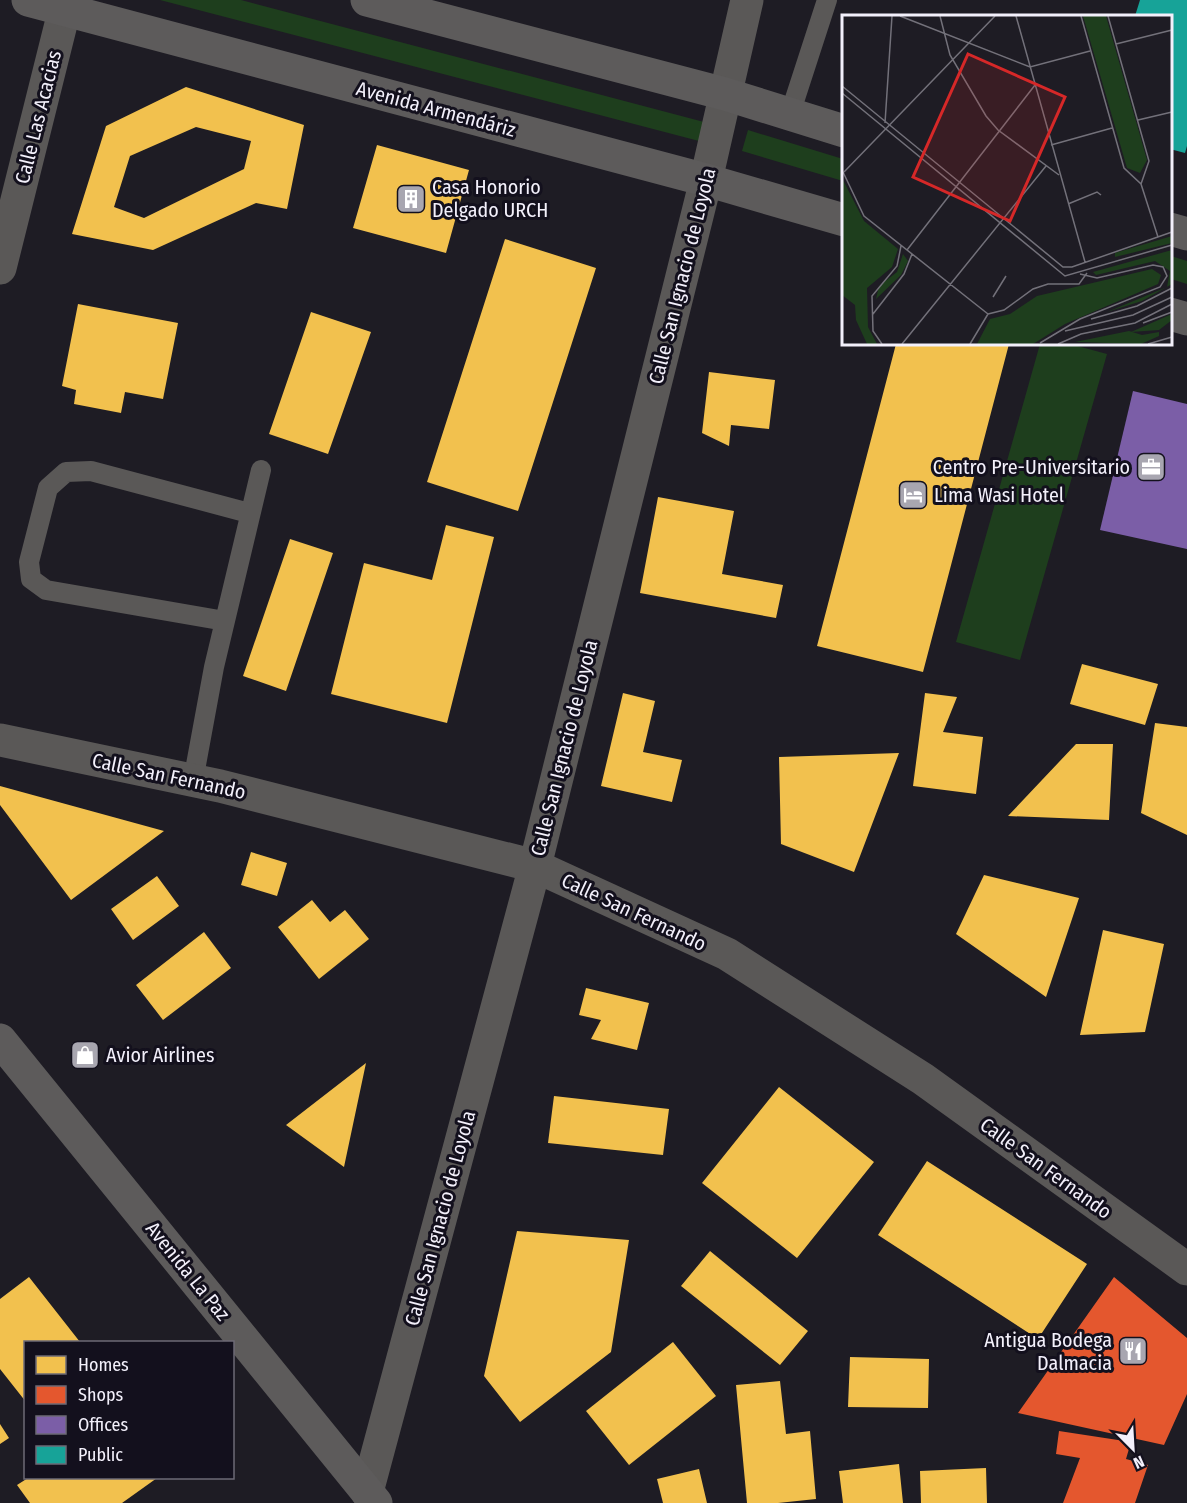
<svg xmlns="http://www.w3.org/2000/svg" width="1187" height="1503" font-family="'Fira Sans Condensed',sans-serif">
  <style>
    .green { fill: #1e3e1d }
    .homes { fill: #f2c14e; fill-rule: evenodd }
    .shops { fill: #e4572e }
    .offices { fill: #7b5ea7 }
    .public { fill: #17a398 }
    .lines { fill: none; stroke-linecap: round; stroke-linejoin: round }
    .lane { stroke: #5a5857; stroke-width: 20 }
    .street { stroke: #5a5857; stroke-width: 33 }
    .secondary { stroke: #5d5b5b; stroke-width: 33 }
    .labels { text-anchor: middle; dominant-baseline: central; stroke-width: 6; stroke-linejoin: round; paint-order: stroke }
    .street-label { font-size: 20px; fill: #f3f0fb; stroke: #13101d }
    .poi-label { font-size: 20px; fill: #f3f0fb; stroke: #13101d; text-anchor: start }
    .inset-road { fill: none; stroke: #73717a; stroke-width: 1.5 }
    .view { fill: #d62828; fill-opacity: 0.15; stroke: #d62828; stroke-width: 3 }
    .inset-edge { fill: none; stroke: #f3f0fb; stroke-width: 3 }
  </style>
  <rect width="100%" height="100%" fill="#1e1c24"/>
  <!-- green -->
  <path class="green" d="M 160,0 L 241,0 L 704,122 L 699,141 Z
    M 748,130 L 843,159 L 843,181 L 742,151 Z
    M 1171,256 L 1187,261 L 1187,284 L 1171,279 Z
    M 1040,344 L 1070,344 L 1107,354 L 1020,660 L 956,642 Z"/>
  <!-- homes -->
  <path class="homes" d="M 186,87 L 304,125 L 287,209 L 256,203 L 153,250 L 72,234 L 106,126 ZM 196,127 L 251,141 L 244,169 L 144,218 L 114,207 L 130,156 Z
    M 377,145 L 469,170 L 446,253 L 353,228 Z
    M 505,239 L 596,268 L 518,511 L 427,482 Z
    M 78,304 L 178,323 L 163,399 L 125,392 L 121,413 L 74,404 L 76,390 L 62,386 Z
    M 311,312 L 371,332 L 328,454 L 269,434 Z
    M 896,344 L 1009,344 L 923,672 L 817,646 Z
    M 709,372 L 775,380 L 769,429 L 731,425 L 729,446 L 702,433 Z
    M 658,497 L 734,511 L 722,574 L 783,585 L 776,618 L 640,593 Z
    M 446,525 L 494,537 L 447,723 L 331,694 L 364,563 L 432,580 Z
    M 290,539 L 333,553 L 286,691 L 243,676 Z
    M 1082,664 L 1158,684 L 1145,725 L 1070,704 Z
    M 623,693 L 655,701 L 643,752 L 682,760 L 672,802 L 601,786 Z
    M 925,693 L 957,697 L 943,732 L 983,737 L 976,794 L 913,786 Z
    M 1155,723 L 1187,727 L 1187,835 L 1141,813 Z
    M 1076,744 L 1113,744 L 1109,820 L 1008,816 Z
    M 899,753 L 854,872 L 781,844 L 779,757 Z
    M 0,786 L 164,831 L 71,900 L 0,805 Z
    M 251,852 L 287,863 L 277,896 L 241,885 Z
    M 984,875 L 1079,898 L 1046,997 L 956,934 Z
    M 157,876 L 179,906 L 133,940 L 111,909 Z
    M 312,900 L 330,922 L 345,910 L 369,939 L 319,979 L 278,927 Z
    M 1103,930 L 1164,944 L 1145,1032 L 1080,1035 Z
    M 204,932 L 231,968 L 163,1020 L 136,985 Z
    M 586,988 L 649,1003 L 637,1050 L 591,1039 L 601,1020 L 579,1015 Z
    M 366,1063 L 344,1167 L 286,1125 Z
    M 779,1087 L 874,1162 L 797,1258 L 702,1183 Z
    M 554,1096 L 669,1109 L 663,1155 L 548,1143 Z
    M 927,1161 L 1087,1264 L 1038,1339 L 878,1235 Z
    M 517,1231 L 629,1240 L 611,1352 L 520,1422 L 484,1376 Z
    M 710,1251 L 808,1331 L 780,1365 L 681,1286 Z
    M 29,1277 L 80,1342 L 26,1342 L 26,1402 L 0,1369 L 0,1299 Z
    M 673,1342 L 716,1396 L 629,1465 L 586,1411 Z
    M 850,1357 L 929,1359 L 928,1408 L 848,1407 Z
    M 780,1381 L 786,1434 L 810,1431 L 816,1499 L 778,1503 L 747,1503 L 736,1385 Z
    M 0,1424 L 9,1438 L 0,1444 Z
    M 899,1464 L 903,1503 L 843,1503 L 839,1471 Z
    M 986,1468 L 987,1503 L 921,1503 L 920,1471 Z
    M 699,1469 L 707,1503 L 663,1503 L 657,1479 Z
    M 28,1478 L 157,1478 L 122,1503 L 30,1503 L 17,1485 Z"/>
  <!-- shops -->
  <path class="shops" d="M 1114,1277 L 1187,1338 L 1187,1394 L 1164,1445 L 1018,1413 Z
    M 1059,1431 L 1131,1442 L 1126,1459 L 1148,1465 L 1135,1503 L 1063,1503 L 1080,1458 L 1056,1454 Z"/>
  <!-- offices -->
  <path class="offices" d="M 1133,391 L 1187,404 L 1187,549 L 1100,530 Z"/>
  <!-- public -->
  <path class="public" d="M 1140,0 L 1187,0 L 1187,146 L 1185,153 L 1170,149 L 1170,16 L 1135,16 Z"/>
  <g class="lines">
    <!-- lane -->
    <path class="lane" d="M 790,114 L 827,0
      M 225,621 L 46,590 L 31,579 L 29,562 L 48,488 L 66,472 L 91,471 L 249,513
      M 193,781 L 214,667 L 261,470"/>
    <!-- street -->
    <path class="street" d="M 0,268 L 67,0
      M 0,740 L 220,786 L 535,866 L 727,954 L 923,1079 L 1187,1269
      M 367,1492 L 535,866 L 706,180 L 747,0"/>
    <!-- secondary -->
    <path class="secondary" d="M 28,0 L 706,180 L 844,220
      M 367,0 L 725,94 L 844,131
      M 1170,229 L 1187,234
      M 1170,314 L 1187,319
      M 0,1040 L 376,1503"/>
  </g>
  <!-- icons -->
  <defs>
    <g id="building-square" transform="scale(1.5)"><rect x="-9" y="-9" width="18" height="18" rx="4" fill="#a8a6b0" stroke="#13101d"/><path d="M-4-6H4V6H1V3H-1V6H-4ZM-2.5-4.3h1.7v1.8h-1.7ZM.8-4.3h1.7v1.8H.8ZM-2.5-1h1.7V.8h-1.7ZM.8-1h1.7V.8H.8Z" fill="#fff"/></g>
    <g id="office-square" transform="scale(1.5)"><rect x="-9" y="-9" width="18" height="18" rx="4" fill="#a8a6b0" stroke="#13101d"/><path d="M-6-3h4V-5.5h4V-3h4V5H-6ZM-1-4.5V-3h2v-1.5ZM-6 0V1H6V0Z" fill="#fff"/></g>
    <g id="hotel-square" transform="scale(1.5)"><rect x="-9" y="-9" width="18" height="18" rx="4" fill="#a8a6b0" stroke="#13101d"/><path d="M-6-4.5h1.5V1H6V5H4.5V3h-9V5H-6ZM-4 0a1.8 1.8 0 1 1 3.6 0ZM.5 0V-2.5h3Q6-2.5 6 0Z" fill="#fff"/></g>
    <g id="shop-square" transform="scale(1.5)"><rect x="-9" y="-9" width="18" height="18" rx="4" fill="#a8a6b0" stroke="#13101d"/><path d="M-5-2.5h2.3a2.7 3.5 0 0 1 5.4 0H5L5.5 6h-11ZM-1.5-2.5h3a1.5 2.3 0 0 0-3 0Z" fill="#fff"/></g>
    <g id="restaurant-square" transform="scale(1.5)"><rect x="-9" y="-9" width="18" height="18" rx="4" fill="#a8a6b0" stroke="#13101d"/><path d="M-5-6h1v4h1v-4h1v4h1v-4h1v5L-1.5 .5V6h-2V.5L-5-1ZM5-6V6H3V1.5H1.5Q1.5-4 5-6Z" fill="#fff"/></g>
  </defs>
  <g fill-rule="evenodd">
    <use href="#building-square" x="411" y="199"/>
    <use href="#office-square" x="1151" y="467"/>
    <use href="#hotel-square" x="913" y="495"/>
    <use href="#shop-square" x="85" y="1055"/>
    <use href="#restaurant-square" x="1133" y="1351"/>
  </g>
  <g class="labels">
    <!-- street labels -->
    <g class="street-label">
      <text transform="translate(436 109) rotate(15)">Avenida Armendáriz</text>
      <text transform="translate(38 117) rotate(-76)">Calle Las Acacias</text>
      <text transform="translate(682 276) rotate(-76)">Calle San Ignacio de Loyola</text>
      <text transform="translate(564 748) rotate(-76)">Calle San Ignacio de Loyola</text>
      <text transform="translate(169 776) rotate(12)">Calle San Fernando</text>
      <text transform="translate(634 912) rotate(25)">Calle San Fernando</text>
      <text transform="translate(1046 1168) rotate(36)">Calle San Fernando</text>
      <text transform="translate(440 1218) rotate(-75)">Calle San Ignacio de Loyola</text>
      <text transform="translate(188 1271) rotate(51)">Avenida La Paz</text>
    </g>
    <!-- poi labels -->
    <g class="poi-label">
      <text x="432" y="187">Casa Honorio<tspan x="432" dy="23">Delgado URCH</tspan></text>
      <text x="1130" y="467" text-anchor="end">Centro Pre-Universitario</text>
      <text x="934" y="495">Lima Wasi Hotel</text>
      <text x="106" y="1055">Avior Airlines</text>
      <text x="1112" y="1340" text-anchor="end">Antigua Bodega<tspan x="1112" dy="23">Dalmacia</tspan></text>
    </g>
  </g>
  <!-- overview -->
  <g transform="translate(842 15)">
    <rect width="330" height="330" fill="#1e1c24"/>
    <path d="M 241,1 L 264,1 L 305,145 L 298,158 L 285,153 ZM 0,163 L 22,206 L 56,234 L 50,252 L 25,273 L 26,312 L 35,329 L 25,329 L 14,305 L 13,290 L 0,280 ZM 330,221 L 330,228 L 273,242 L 273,238 ZM 330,235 L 330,269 L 300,286 L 265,297 L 325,272 L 328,256 L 313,246 L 254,260 L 251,257 ZM 61,239 L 66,246 L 59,260 L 34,284 L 37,271 L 55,257 ZM 310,254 L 319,260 L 316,269 L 223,309 L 191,329 L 135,329 L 148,304 L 168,299 L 195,281 ZM 330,299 L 330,305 L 317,315 L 289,317 ZM 287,316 L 300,320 L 317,317 L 317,321 L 299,329 L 233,327 Z" fill="#1e3e1d"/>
    <path class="inset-road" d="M 58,1 L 188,52 L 248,36M 98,1 L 108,40 L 144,101 L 156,115 L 217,160M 174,1 L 243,247M 239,1 L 282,153 L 299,169 L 316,222M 266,1 L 307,146 L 299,169M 274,29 L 330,15M 0,71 L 221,252 L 230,252 L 330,217M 0,78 L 223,261 L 330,230M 296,105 L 330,97M 43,108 L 50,1M 209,130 L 270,113M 1,157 L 22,201 L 146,299M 2,157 L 153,1M 226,189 L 255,177 L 259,180M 65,235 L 193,70M 151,282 L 164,261M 31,299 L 62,259 L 70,239M 146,299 L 162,295 L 191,274 L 206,269 L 237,269 L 245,258M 249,304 L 295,291 L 330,273M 301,308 L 330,297M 223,316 L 291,300 L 330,282M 198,328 L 238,304 L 318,272 L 325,261 L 321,252 L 311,250 L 255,263 L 238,259M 40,329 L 31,316 L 30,281 L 55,251 L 59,231M 60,329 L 204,151M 128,329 L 146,299M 216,329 L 239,319 L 293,308 L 330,289M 306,329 L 330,322"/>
    <path class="view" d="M 126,39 L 223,82 L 168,206 L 71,162 Z"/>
    <rect width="330" height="330" class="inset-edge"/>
  </g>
  <!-- legend -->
  <rect x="24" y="1341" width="210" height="138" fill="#13101d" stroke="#6d6a76" stroke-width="1.5"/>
  <rect x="36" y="1356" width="30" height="18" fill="#f2c14e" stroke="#6d6a76" stroke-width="1.5"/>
  <text x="78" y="1371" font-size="18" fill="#f3f0fb">Homes</text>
  <rect x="36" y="1386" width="30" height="18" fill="#e4572e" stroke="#6d6a76" stroke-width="1.5"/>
  <text x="78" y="1401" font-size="18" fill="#f3f0fb">Shops</text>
  <rect x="36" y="1416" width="30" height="18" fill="#7b5ea7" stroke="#6d6a76" stroke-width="1.5"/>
  <text x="78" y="1431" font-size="18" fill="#f3f0fb">Offices</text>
  <rect x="36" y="1446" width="30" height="18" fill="#17a398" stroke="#6d6a76" stroke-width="1.5"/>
  <text x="78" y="1461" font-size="18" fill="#f3f0fb">Public</text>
  <!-- north arrow -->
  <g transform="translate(1133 1449) rotate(156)" stroke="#13101d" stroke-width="4.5" paint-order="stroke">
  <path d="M0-4.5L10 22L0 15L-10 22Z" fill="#f3f0fb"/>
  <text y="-9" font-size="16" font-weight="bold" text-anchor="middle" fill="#f3f0fb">N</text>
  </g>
</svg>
